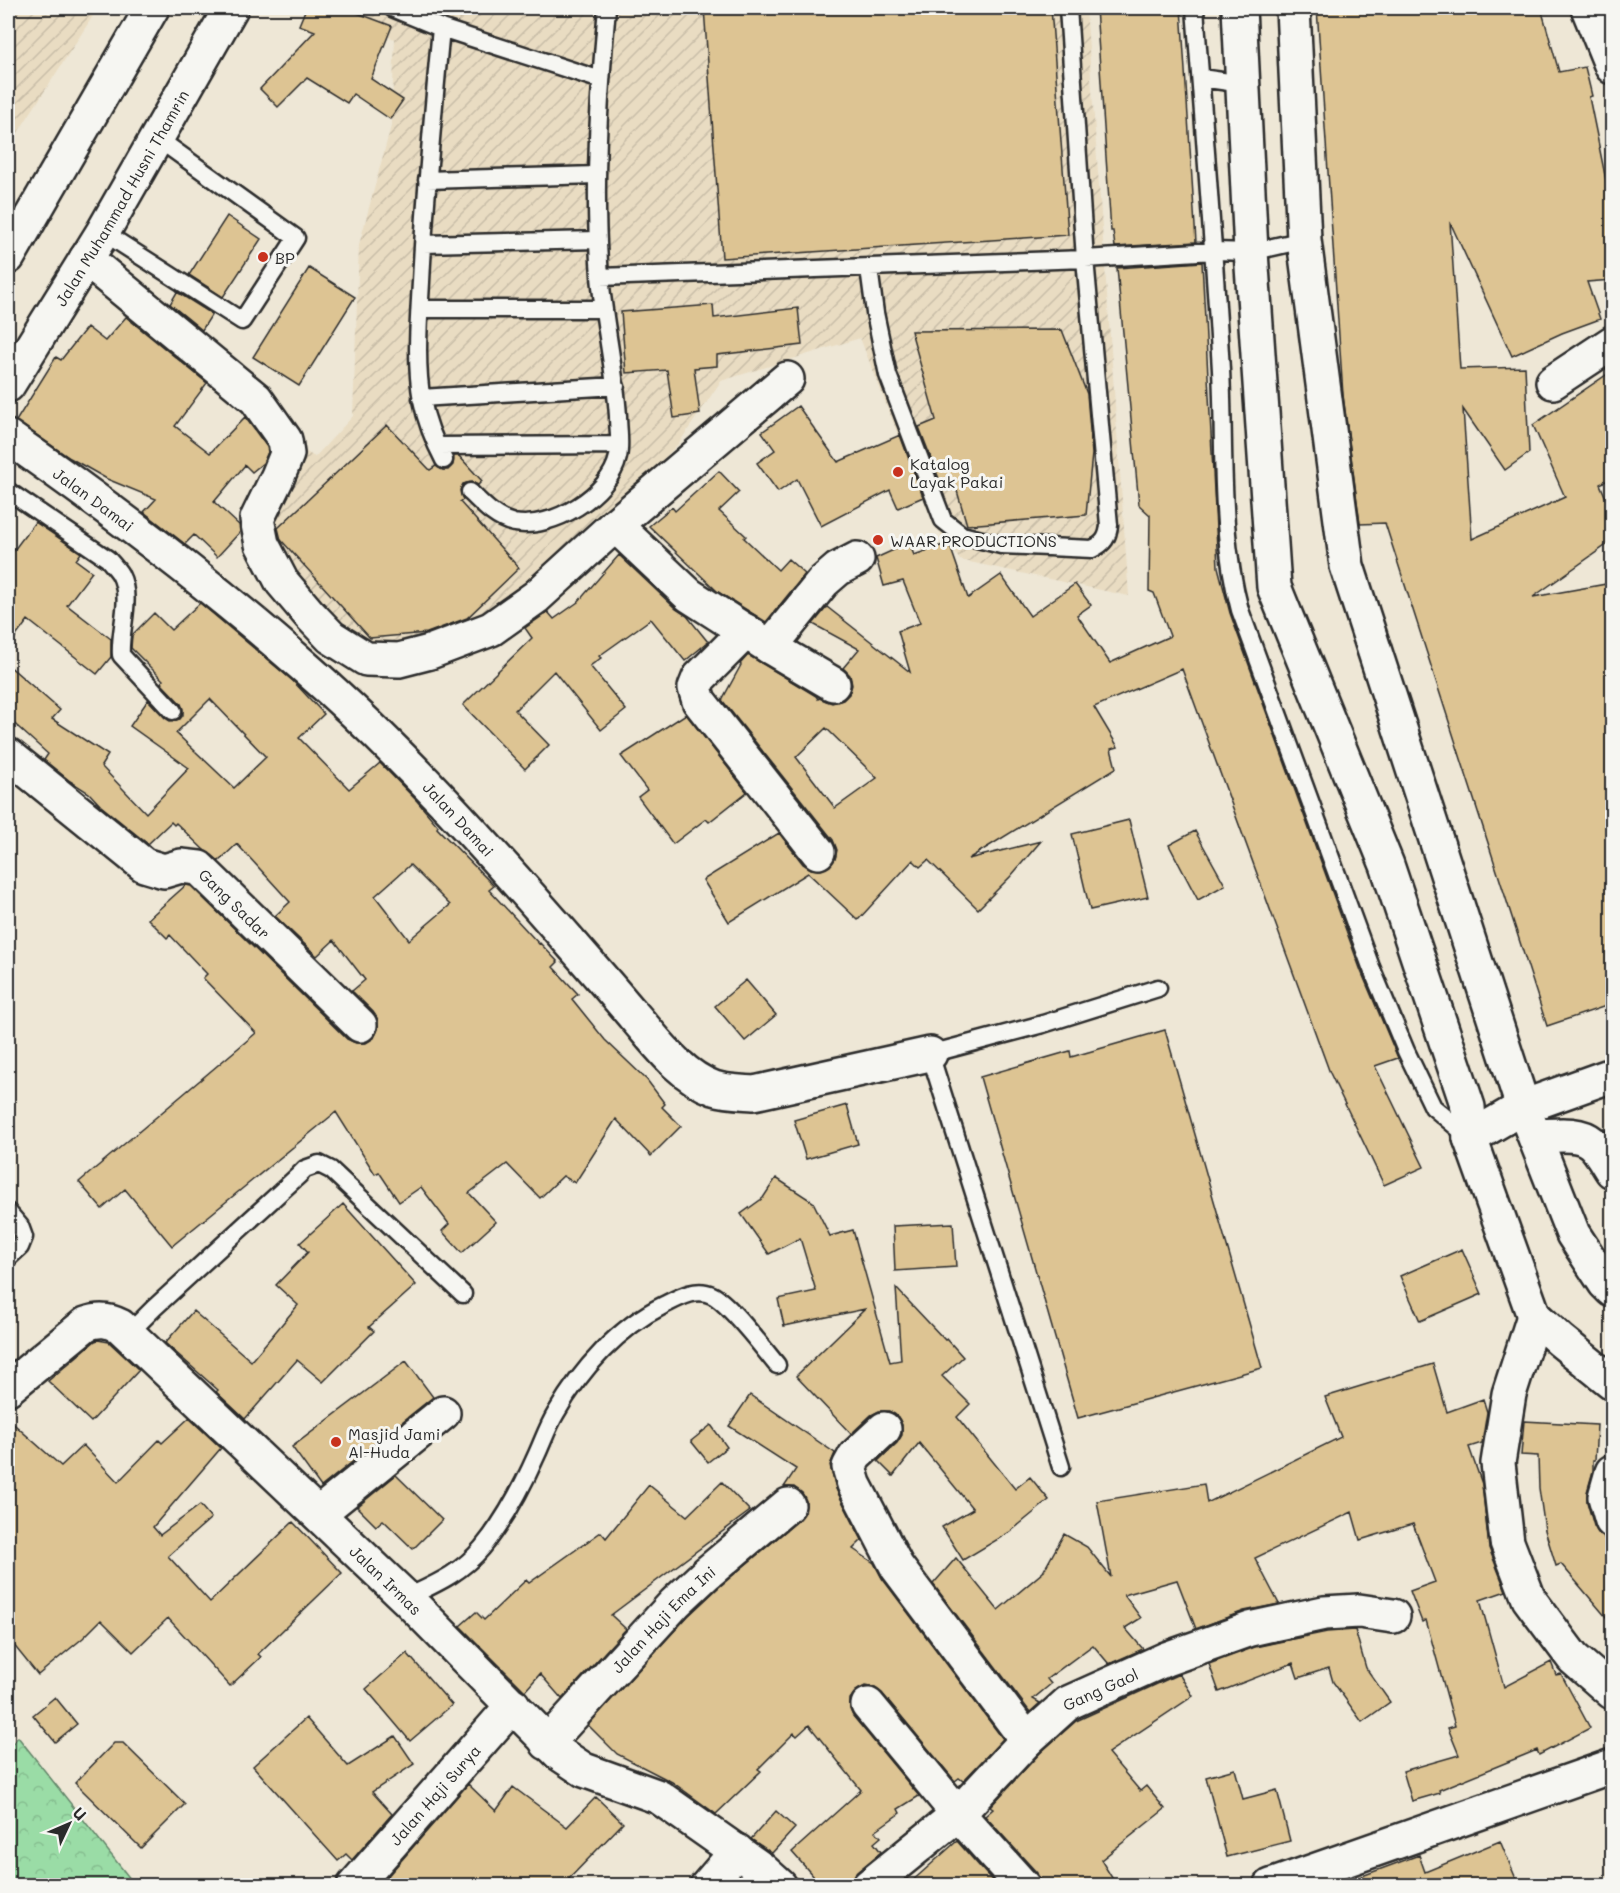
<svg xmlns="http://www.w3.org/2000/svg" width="1620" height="1893" font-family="Mali,sans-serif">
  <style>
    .industrial { fill: url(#industrial-furrows) }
    .park { fill: url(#park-crowns); stroke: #628468; stroke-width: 1.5 }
    .building { fill: #ddc493; stroke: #2b2b2b; stroke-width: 1.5; fill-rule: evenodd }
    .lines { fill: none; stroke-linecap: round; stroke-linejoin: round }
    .service-casing { stroke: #2b2b2b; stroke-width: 21 }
    .minor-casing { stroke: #2b2b2b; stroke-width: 38 }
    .primary-casing { stroke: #2b2b2b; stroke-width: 38 }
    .service { stroke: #f6f6f2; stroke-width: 16 }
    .minor { stroke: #f6f6f2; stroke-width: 33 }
    .primary { stroke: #f6f6f2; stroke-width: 33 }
    .poi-dot { fill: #c8321e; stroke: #f6f6f2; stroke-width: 2 }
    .labels { text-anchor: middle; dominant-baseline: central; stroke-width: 6; stroke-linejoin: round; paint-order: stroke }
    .street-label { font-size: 16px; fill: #2b2b2b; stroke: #f6f6f2 }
    .poi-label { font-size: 16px; fill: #2b2b2b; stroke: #f6f6f2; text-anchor: start }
  </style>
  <defs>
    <pattern id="industrial-furrows" width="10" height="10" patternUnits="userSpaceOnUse" patternTransform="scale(1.5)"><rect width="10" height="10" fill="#e9dcc2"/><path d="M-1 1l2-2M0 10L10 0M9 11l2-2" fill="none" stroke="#c8bda7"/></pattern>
    <pattern id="park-crowns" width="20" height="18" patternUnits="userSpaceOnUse" patternTransform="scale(1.5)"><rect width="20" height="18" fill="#9adca6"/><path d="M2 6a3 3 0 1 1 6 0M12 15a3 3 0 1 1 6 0" fill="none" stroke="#85bd8f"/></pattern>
  </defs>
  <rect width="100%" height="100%" fill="#eee7d6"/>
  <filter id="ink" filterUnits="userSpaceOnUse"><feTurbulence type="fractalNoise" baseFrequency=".0167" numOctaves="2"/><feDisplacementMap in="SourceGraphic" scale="12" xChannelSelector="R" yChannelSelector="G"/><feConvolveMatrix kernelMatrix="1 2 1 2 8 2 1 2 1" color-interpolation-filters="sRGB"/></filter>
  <g filter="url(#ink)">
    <!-- industrial -->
    <path class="industrial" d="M 8,8 L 98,8 L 8,148 Z
      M 307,8 L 1086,8 L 1129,596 L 960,560 L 933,523 L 860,338 L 721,381 L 679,443 L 623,501 L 490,618 L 429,642 L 378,647 L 352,638 L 284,566 L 271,524 L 299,448 L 315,457 L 353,416 L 359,245 L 391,126 L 395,39 Z"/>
    <!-- park -->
    <path class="park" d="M 18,1737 L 135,1885 L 8,1885 L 8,1749 Z"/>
    <!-- building -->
    <path class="building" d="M 306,8 L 344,8 L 392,26 L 371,79 L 403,100 L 390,119 L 353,94 L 347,103 L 307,78 L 278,107 L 260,89 L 315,31 L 299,25 Z
      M 704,8 L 1051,8 L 1068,235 L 722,258 Z
      M 1096,8 L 1181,8 L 1196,242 L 1115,247 L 1113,231 L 1111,231 Z
      M 1317,8 L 1541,8 L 1559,72 L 1585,67 L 1592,96 L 1589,97 L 1608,190 L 1612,189 L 1612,280 L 1587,282 L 1600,319 L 1562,333 L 1512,356 L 1450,222 L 1460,369 L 1525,367 L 1529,453 L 1505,470 L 1463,409 L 1472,539 L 1565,497 L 1533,425 L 1612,371 L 1612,478 L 1600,484 L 1612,512 L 1612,541 L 1533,597 L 1612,583 L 1612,1004 L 1547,1026 L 1385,523 L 1360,524 L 1343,395 Z
      M 227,216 L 261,239 L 223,297 L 189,275 Z
      M 1202,262 L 1218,567 L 1230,613 L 1361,971 L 1398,1058 L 1375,1066 L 1424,1167 L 1384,1185 L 1330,1073 L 1182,669 L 1094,707 L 1118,747 L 1111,749 L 1116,768 L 968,859 L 1041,841 L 1010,877 L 978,909 L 928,860 L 920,867 L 913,860 L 858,920 L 808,873 L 729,922 L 703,880 L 779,833 L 803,864 L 811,869 L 821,870 L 830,866 L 835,859 L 837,850 L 833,840 L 722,700 L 741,665 L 740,664 L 748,655 L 816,696 L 818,699 L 819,698 L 832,703 L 843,700 L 849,694 L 852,685 L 850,675 L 843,668 L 859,649 L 813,624 L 827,607 L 910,672 L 898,631 L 920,623 L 903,581 L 884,586 L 876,558 L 909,543 L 914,555 L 949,543 L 968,598 L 1001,575 L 1030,616 L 1075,584 L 1091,605 L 1077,615 L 1110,663 L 1170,636 L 1154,593 L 1149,591 L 1150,515 L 1139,505 L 1117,268 ZM 826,728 L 877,778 L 835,808 L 796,757 Z
      M 309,268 L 355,297 L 299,386 L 253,357 Z
      M 177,292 L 212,314 L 202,330 L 170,304 Z
      M 713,305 L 714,318 L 798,308 L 802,345 L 717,355 L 717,366 L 694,368 L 700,414 L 674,418 L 667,370 L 626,373 L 621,312 Z
      M 126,317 L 207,383 L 175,426 L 210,453 L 245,417 L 267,447 L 268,452 L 263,463 L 252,472 L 245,465 L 214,502 L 239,525 L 240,532 L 217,557 L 194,535 L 185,544 L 144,512 L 156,499 L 107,479 L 70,458 L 16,421 L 56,357 L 61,360 L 87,327 L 105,341 Z
      M 1062,330 L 1087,394 L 1092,454 L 1086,515 L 967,525 L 955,484 L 943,489 L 919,427 L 936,420 L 911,331 Z
      M 798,406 L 838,462 L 900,435 L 923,497 L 898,508 L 890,490 L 821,526 L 797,479 L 778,492 L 757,463 L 775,450 L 762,432 Z
      M 387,425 L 430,470 L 436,466 L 443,470 L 448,470 L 453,465 L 454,456 L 459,456 L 482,481 L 478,485 L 472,482 L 463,484 L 460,490 L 463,500 L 460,502 L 519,568 L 467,618 L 427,633 L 370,638 L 281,540 L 278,528 Z
      M 719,471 L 739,492 L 719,511 L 746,536 L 744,538 L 778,570 L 788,559 L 805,574 L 766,622 L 718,592 L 649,526 L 672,507 L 675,511 Z
      M 35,522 L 81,553 L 76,560 L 92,572 L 67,605 L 111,639 L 111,657 L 97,674 L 28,620 L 8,647 L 8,558 Z
      M 619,555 L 676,609 L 687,616 L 708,642 L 685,661 L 651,619 L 599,656 L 601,658 L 590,666 L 626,710 L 601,730 L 554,671 L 515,710 L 549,745 L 525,769 L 463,705 L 532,638 L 525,628 L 548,612 L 554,619 L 578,602 Z
      M 200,603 L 293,681 L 324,714 L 299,738 L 349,789 L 380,763 L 417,801 L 438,826 L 437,828 L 494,886 L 489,890 L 539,944 L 540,943 L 558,962 L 553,967 L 578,994 L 572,999 L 605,1040 L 647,1080 L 665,1104 L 662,1107 L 681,1126 L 651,1156 L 616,1119 L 575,1183 L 563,1176 L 540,1198 L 507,1164 L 469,1193 L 496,1222 L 462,1253 L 442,1231 L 449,1224 L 421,1187 L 399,1202 L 379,1172 L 375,1174 L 336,1112 L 172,1246 L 125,1189 L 102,1209 L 79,1182 L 256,1033 L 203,978 L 207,974 L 170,935 L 167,938 L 148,919 L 186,885 L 191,886 L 347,1039 L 356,1043 L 366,1043 L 374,1038 L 378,1029 L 378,1020 L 373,1012 L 352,991 L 365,980 L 334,940 L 317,956 L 275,916 L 290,902 L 237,844 L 219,861 L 212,855 L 205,851 L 176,823 L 174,825 L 171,822 L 148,844 L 101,806 L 89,793 L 70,781 L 44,760 L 48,754 L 8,718 L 8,665 L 60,710 L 52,719 L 108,755 L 101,766 L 146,813 L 189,768 L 130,726 L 148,700 L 165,718 L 170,721 L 180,719 L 183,715 L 183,709 L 181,704 L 161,683 L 163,680 L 131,648 L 132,635 L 154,613 L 171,630 ZM 210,699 L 266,757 L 234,788 L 176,733 ZM 410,865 L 450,905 L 409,940 L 375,896 Z
      M 686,714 L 747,792 L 709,822 L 706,819 L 673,844 L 638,797 L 647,790 L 621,756 Z
      M 1129,820 L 1148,897 L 1090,910 L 1072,834 Z
      M 1195,831 L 1225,885 L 1198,900 L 1169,845 Z
      M 746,980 L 776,1015 L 745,1041 L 715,1006 Z
      M 1165,1030 L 1262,1368 L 1078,1418 L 980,1077 L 1070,1051 L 1071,1057 Z
      M 847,1105 L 858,1144 L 806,1159 L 794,1120 Z
      M 776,1178 L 813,1202 L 830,1236 L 853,1230 L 890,1362 L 901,1360 L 896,1288 L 945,1340 L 947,1339 L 963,1357 L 942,1376 L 970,1404 L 957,1417 L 1015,1489 L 1030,1477 L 1049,1500 L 1010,1532 L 963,1560 L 942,1527 L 973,1509 L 919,1443 L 893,1476 L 878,1461 L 897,1443 L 902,1435 L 902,1425 L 898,1417 L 889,1411 L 879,1411 L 871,1415 L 851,1434 L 796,1376 L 865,1309 L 784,1326 L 778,1299 L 816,1291 L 800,1238 L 769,1254 L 741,1214 L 763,1198 Z
      M 343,1204 L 416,1285 L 369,1327 L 374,1331 L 323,1382 L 297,1360 L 245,1419 L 216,1392 L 218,1390 L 165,1343 L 193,1311 L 251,1361 L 298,1305 L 276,1285 L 308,1252 L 300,1243 Z
      M 953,1223 L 956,1267 L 895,1271 L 893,1226 Z
      M 1462,1249 L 1482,1294 L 1420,1321 L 1400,1276 Z
      M 98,1340 L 109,1342 L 139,1370 L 91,1422 L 48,1381 L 95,1341 Z
      M 406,1361 L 433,1397 L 321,1487 L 292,1447 Z
      M 1433,1364 L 1447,1412 L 1483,1399 L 1487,1412 L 1482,1443 L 1469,1447 L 1482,1484 L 1489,1548 L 1506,1591 L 1480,1600 L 1504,1687 L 1551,1662 L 1556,1675 L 1561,1674 L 1590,1728 L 1539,1755 L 1537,1750 L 1439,1790 L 1440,1793 L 1412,1801 L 1403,1771 L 1459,1755 L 1448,1728 L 1455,1726 L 1426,1620 L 1422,1622 L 1410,1591 L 1435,1582 L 1413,1524 L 1360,1540 L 1352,1512 L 1255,1558 L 1279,1604 L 1244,1611 L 1196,1629 L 1177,1580 L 1124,1595 L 1141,1618 L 1125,1628 L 1143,1649 L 1109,1664 L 1093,1645 L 1047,1679 L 1051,1684 L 1033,1699 L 1040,1703 L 1030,1712 L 933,1584 L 956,1558 L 998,1610 L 1043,1572 L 1064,1534 L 1087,1547 L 1111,1577 L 1097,1501 L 1204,1484 L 1207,1503 L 1341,1437 L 1325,1397 Z
      M 750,1395 L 835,1453 L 830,1465 L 836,1489 L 862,1540 L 853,1549 L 874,1563 L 882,1578 L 1003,1739 L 963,1781 L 959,1778 L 955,1781 L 882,1693 L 875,1688 L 865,1686 L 856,1691 L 850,1699 L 850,1709 L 853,1716 L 919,1796 L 898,1809 L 900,1813 L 875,1831 L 881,1837 L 874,1843 L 881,1852 L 857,1872 L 852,1879 L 851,1886 L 822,1886 L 792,1852 L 861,1790 L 809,1725 L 797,1736 L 794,1733 L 758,1769 L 761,1771 L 716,1814 L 672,1782 L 617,1754 L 588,1725 L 688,1616 L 719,1587 L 800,1519 L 805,1512 L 806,1501 L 802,1493 L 794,1487 L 784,1487 L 796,1469 L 729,1426 Z
      M 189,1418 L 221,1448 L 153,1527 L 160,1535 L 200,1505 L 211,1518 L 168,1556 L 210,1602 L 293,1522 L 342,1573 L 258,1654 L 261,1657 L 230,1686 L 168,1618 L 133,1652 L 101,1620 L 83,1638 L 38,1675 L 8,1638 L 8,1419 L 61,1466 L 83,1445 L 118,1482 L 159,1440 L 162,1443 Z
      M 1524,1421 L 1597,1425 L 1595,1460 L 1593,1460 L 1593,1471 L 1587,1492 L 1587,1502 L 1594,1526 L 1599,1534 L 1604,1537 L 1612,1565 L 1612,1624 L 1561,1564 L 1556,1566 L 1545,1530 L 1539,1488 L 1538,1456 L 1521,1455 Z
      M 711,1425 L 727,1447 L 708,1462 L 691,1441 Z
      M 396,1475 L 442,1520 L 413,1549 L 383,1520 L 376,1526 L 357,1507 Z
      M 722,1482 L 750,1511 L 611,1615 L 626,1629 L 562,1699 L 540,1674 L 525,1691 L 460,1626 L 476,1612 L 484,1620 L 526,1580 L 529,1583 L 601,1532 L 606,1538 L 649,1485 L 687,1516 Z
      M 1355,1630 L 1366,1668 L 1390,1702 L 1362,1722 L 1333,1682 L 1329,1668 L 1298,1678 L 1293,1663 L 1219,1692 L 1209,1664 L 1255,1647 L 1327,1632 Z
      M 407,1653 L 452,1705 L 410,1741 L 366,1689 Z
      M 1179,1674 L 1193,1696 L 1108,1753 L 1140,1791 L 1146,1786 L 1165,1809 L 1101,1860 L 1117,1886 L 1041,1886 L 1037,1873 L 985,1816 L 993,1809 L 990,1807 L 1040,1753 L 1076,1721 Z
      M 55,1697 L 77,1724 L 55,1742 L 33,1715 Z
      M 306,1718 L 348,1766 L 395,1736 L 414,1764 L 372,1792 L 392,1814 L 352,1860 L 346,1854 L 338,1861 L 253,1766 Z
      M 114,1743 L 123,1743 L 185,1804 L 141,1848 L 75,1783 Z
      M 1235,1769 L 1243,1799 L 1277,1790 L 1290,1841 L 1227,1857 L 1206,1777 Z
      M 468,1784 L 496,1811 L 513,1787 L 567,1827 L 596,1797 L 623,1823 L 562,1886 L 379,1886 Z
      M 776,1811 L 795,1828 L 772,1853 L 751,1839 Z
      M 957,1841 L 997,1886 L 899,1886 L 907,1879 L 910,1883 Z
      M 1500,1841 L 1519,1886 L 1343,1886 L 1343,1883 L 1419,1855 L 1425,1872 Z"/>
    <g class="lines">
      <!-- service casing -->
      <g class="service-casing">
        <path id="service" d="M 392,8 L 441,28 L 601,80
          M 1195,8 C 1204,128 1214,249 1221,370 C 1225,450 1219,532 1240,610 L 1371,967 L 1406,1051 L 1433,1107 L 1470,1138
          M 441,28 C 433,113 425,197 421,282 C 419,319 415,364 422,400 C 426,421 434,441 444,460
          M 1201,78 L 1243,84
          M 427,180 L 597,175
          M 103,232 L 242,321 L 296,238 L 157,138
          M 423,244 L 598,240
          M 869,268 L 875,313 L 888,375 L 943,520 L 962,535 L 1001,545 L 1092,549 C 1104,544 1108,537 1109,525 L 1085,259 L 1068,8
          M 600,277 L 1085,259 L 1214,251 L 1251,252 L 1304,240
          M 420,309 L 603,309
          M 421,398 L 616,386
          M 437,446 L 619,445
          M 8,491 L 108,559 C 112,564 117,569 120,574 C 133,599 119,629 121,655 L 173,711
          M 470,492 C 483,505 496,519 514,523 C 552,530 610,495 618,457 C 621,444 618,429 618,416 C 615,369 604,323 600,276 C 593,187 599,96 607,8
          M 8,1212 L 20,1226 L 24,1237 L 20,1247 L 8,1258
          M 129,1333 L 154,1308 L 298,1176 L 305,1169 L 319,1164 L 331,1170 L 463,1294
          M 1061,1467 L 930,1054 L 1043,1024 L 1158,988
          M 406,1598 C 435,1584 460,1574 482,1548 C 505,1520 522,1488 537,1454 C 543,1441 548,1426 556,1413 C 581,1369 619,1327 664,1305 C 678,1298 696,1287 712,1295 C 729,1303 763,1348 777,1365"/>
      </g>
      <!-- minor casing -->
      <g class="minor-casing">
        <g id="minor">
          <path d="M 1239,8 L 1251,252 L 1274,587 L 1387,865 L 1468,1107 L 1470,1138 L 1534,1316 L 1560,1340 L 1612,1382"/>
          <path d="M 1293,8 L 1304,240 L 1347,566 L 1523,1107 L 1573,1234 L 1605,1283 L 1612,1290"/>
          <path d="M 1588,8 L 1612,67"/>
          <path d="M 86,259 L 256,399 L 285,440 L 287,454 L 278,476 L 257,519 L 262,544 L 282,582 L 310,615 L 331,637 L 366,659 L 399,660 L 430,652 L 491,629 L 536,597 L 615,525 L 787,379"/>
          <path d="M 1553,382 L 1612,343"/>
          <path id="s1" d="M 8,437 C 111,509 212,585 307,669 C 402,752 487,847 570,942 C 591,966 612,990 633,1015 C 656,1041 680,1076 714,1088 C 727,1092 741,1092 754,1093 L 930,1054"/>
          <path d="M 615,525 L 689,595 L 770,647 L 833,684"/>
          <path d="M 746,631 L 699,678 L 695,688 L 699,701 L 818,852"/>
          <path d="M 770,647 L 823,582 L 838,569 L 857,559"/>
          <path id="s2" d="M 8,755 L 144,865 L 164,871 L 181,866 L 199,868 L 360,1025"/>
          <path d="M 1535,1136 C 1553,1136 1578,1131 1592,1143 C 1600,1150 1606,1162 1612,1171"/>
          <path d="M 1470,1138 L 1523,1107 L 1612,1075"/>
          <path d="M 1534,1316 L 1509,1394 L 1498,1463 L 1507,1542 L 1529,1599 L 1573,1658 L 1612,1692"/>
          <path id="s3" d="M 8,1388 L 86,1324 C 99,1319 109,1320 120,1326 L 406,1598 L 560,1754 L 584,1770 L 659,1797 L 760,1868 L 780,1886"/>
          <path d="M 884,1429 L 855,1456 L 849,1467 L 854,1484 L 897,1567 L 1027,1740"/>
          <path d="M 1612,1472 L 1605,1497 L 1612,1521"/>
          <path d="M 318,1514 L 443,1413"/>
          <path d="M 868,1705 L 958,1814 L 1023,1886"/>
          <path id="s4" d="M 547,1743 L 675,1603 L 707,1573 L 788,1505"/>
          <path id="s5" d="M 354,1886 L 513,1705"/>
          <path d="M 707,1886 L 737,1851"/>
          <path id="s6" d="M 869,1886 L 958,1814 L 1027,1740 L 1068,1703 L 1166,1659 L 1250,1629 L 1324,1613 L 1359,1611 L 1393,1616"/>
          <path d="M 1271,1886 L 1612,1766"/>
        </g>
      </g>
      <!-- primary casing -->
      <g class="primary-casing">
        <g id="primary">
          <path d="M 8,257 L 152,8"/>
          <path id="s7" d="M 8,385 L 103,232 L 231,8"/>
        </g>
      </g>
      <!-- service -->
      <use href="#service" class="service"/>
      <!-- minor -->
      <use href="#minor" class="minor"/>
      <!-- primary -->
      <use href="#primary" class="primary"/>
    </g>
  </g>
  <!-- markers -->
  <g class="poi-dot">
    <circle cx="263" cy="257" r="6"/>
    <circle cx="898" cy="472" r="6"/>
    <circle cx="878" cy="540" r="6"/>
    <circle cx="336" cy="1442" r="6"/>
  </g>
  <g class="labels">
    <!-- street labels -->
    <g class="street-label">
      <text stroke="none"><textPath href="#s7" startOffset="219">Jalan Muhammad Husni Thamrin</textPath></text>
      <text stroke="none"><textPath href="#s1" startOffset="106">Jalan Damai</textPath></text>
      <text stroke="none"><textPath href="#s1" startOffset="592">Jalan Damai</textPath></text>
      <text stroke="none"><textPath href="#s2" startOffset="282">Gang Sadar</textPath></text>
      <text stroke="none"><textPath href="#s3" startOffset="504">Jalan Irmas</textPath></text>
      <text stroke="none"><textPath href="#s4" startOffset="170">Jalan Haji Ema Ini</textPath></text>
      <text stroke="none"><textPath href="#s6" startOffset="306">Gang Gaol</textPath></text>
      <text stroke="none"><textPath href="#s5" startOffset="122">Jalan Haji Surya</textPath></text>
    </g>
    <!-- poi labels -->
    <g class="poi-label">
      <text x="275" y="257">BP</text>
      <text x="910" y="463">Katalog<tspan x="910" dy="18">Layak Pakai</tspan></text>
      <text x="890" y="540">WAAR PRODUCTIONS</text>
      <text x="348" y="1433">Masjid Jami<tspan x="348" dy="18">Al-Huda</tspan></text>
    </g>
  </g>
  <!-- margin -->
  <rect width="1620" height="1893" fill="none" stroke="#f6f6f2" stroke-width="30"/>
  <rect x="15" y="15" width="1590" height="1863" fill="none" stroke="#2b2b2b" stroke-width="2" filter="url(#ink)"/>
  <!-- north arrow -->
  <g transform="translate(69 1824) rotate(46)" stroke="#f6f6f2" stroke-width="4.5" paint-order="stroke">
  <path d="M0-4.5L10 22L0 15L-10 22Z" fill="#2b2b2b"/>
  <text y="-9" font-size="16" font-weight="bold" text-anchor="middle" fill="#2b2b2b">U</text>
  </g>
</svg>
